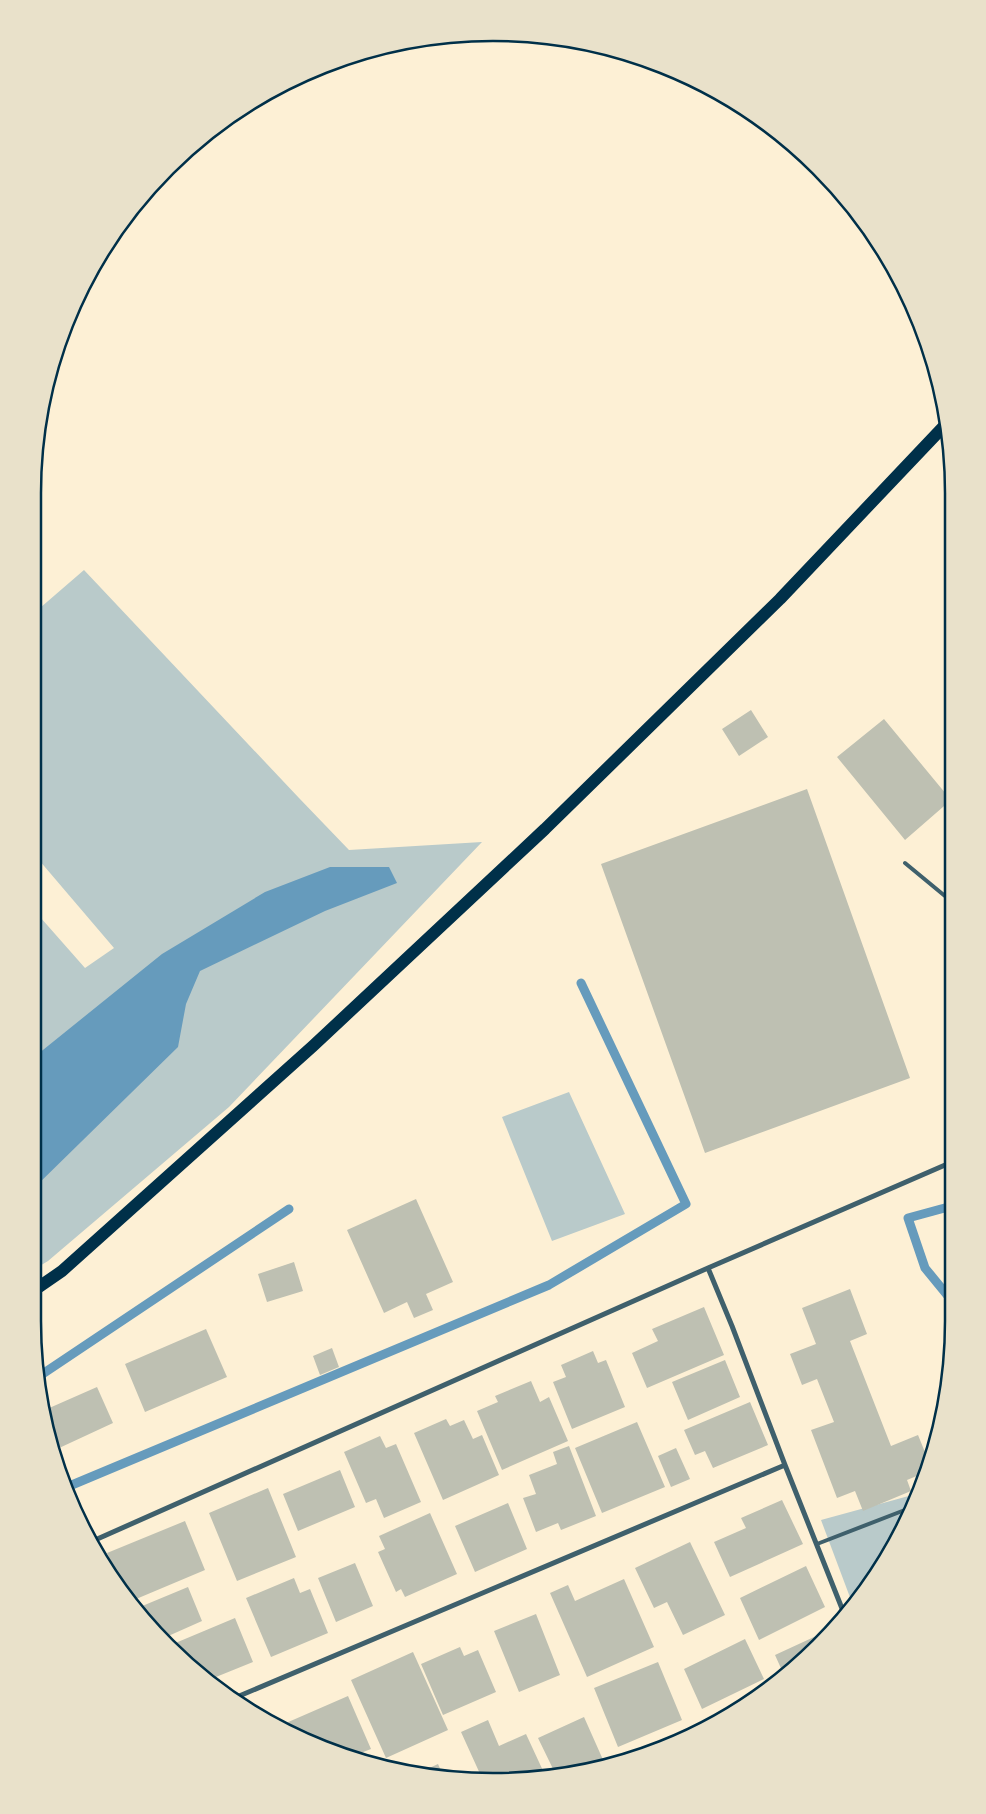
<svg xmlns="http://www.w3.org/2000/svg" width="986" height="1814" font-family="Cabin,sans-serif">
  <style>
    .green { fill: #b9caca }
    .water { fill: #669bbc }
    .lines { fill: none; stroke-linecap: round; stroke-linejoin: round }
    .stream { stroke: #669bbc; stroke-width: 9 }
    .building { fill: #bec0b2 }
    .service { stroke: #3f606c; stroke-width: 4 }
    .minor { stroke: #3f606c; stroke-width: 5 }
    .primary { stroke: #003049; stroke-width: 12 }
    .rim { fill: none; stroke: #003049; stroke-width: 2.5 }
  </style>
  <rect width="100%" height="100%" fill="#fdf0d5"/>
  <!-- green -->
  <path class="green" d="M 84,570 L 299,798 L 349,850 L 482,842 L 229,1107 L 48,1261 L 33,1270 L 33,909 L 85,968 L 114,948 L 33,853 L 33,614 Z
    M 569,1092 L 625,1214 L 552,1241 L 502,1117 Z
    M 916,1494 L 892,1551 L 851,1600 L 821,1520 Z"/>
  <!-- water -->
  <path class="water" d="M 330,867 L 389,867 L 397,883 L 325,911 L 200,971 L 186,1004 L 178,1047 L 33,1189 L 33,1058 L 162,954 L 265,892 Z"/>
  <g class="lines">
    <!-- stream -->
    <path class="stream" d="M 952,1206 L 908,1218 L 925,1268 L 952,1301
      M 41,1375 L 289,1209
      M 67,1487 L 549,1285 L 686,1204 L 581,983"/>
  </g>
  <!-- building -->
  <path class="building" d="M 751,710 L 768,737 L 739,756 L 722,729 Z
    M 884,719 L 951,800 L 905,840 L 837,757 Z
    M 807,789 L 910,1078 L 705,1153 L 601,864 Z
    M 416,1199 L 453,1282 L 426,1294 L 433,1310 L 414,1318 L 407,1302 L 384,1313 L 347,1230 Z
    M 294,1262 L 303,1291 L 267,1302 L 258,1274 Z
    M 850,1289 L 867,1334 L 850,1341 L 891,1446 L 918,1435 L 929,1462 L 924,1473 L 907,1480 L 911,1491 L 863,1511 L 855,1491 L 837,1498 L 811,1430 L 834,1422 L 817,1379 L 802,1385 L 790,1354 L 816,1344 L 802,1308 Z
    M 704,1307 L 724,1355 L 647,1388 L 632,1353 L 658,1341 L 652,1329 Z
    M 206,1329 L 227,1377 L 145,1412 L 125,1364 Z
    M 332,1348 L 339,1367 L 320,1375 L 313,1356 Z
    M 593,1351 L 598,1363 L 606,1360 L 625,1407 L 572,1429 L 553,1382 L 566,1377 L 561,1365 Z
    M 725,1360 L 740,1397 L 688,1420 L 672,1382 Z
    M 531,1381 L 540,1402 L 549,1397 L 568,1441 L 502,1470 L 477,1411 L 498,1402 L 495,1396 Z
    M 97,1387 L 113,1423 L 57,1449 L 52,1437 L 47,1409 Z
    M 750,1402 L 768,1445 L 713,1468 L 705,1451 L 695,1455 L 684,1430 Z
    M 446,1419 L 450,1426 L 464,1420 L 473,1439 L 482,1435 L 499,1475 L 443,1500 L 414,1433 Z
    M 637,1422 L 665,1487 L 602,1513 L 575,1448 Z
    M 380,1436 L 386,1448 L 396,1444 L 421,1502 L 384,1518 L 376,1499 L 366,1503 L 344,1452 Z
    M 569,1446 L 596,1516 L 561,1530 L 558,1523 L 536,1532 L 523,1498 L 536,1494 L 529,1475 L 557,1464 L 553,1452 Z
    M 676,1448 L 690,1479 L 671,1487 L 658,1456 Z
    M 340,1470 L 355,1507 L 298,1531 L 283,1494 Z
    M 268,1488 L 296,1557 L 237,1581 L 209,1513 Z
    M 782,1500 L 803,1544 L 730,1577 L 714,1542 L 746,1528 L 741,1518 Z
    M 508,1503 L 527,1549 L 475,1572 L 455,1526 Z
    M 430,1513 L 457,1574 L 405,1597 L 401,1589 L 396,1592 L 378,1552 L 385,1549 L 379,1536 Z
    M 185,1521 L 205,1570 L 129,1602 L 107,1553 Z
    M 690,1542 L 725,1615 L 683,1635 L 667,1602 L 654,1608 L 635,1568 Z
    M 355,1563 L 373,1606 L 336,1622 L 318,1578 Z
    M 806,1566 L 825,1607 L 759,1640 L 740,1598 Z
    M 294,1578 L 300,1593 L 310,1589 L 328,1633 L 271,1657 L 246,1598 Z
    M 624,1579 L 654,1647 L 587,1677 L 550,1593 L 568,1585 L 575,1601 Z
    M 188,1587 L 202,1621 L 166,1637 L 135,1609 Z
    M 536,1614 L 560,1675 L 519,1692 L 494,1631 Z
    M 235,1618 L 253,1662 L 211,1679 L 173,1644 Z
    M 827,1631 L 797,1667 L 784,1675 L 775,1655 Z
    M 745,1639 L 764,1679 L 702,1709 L 684,1669 Z
    M 460,1647 L 464,1656 L 478,1650 L 496,1692 L 443,1715 L 421,1664 Z
    M 413,1652 L 448,1730 L 386,1758 L 351,1680 Z
    M 658,1662 L 682,1720 L 618,1747 L 594,1688 Z
    M 348,1696 L 371,1749 L 353,1756 L 288,1727 L 286,1723 Z
    M 584,1717 L 604,1762 L 555,1773 L 538,1738 Z
    M 488,1720 L 499,1746 L 526,1734 L 545,1775 L 523,1780 L 481,1776 L 461,1732 Z
    M 438,1764 L 442,1773 L 423,1771 Z"/>
  <g class="lines">
    <!-- service -->
    <path class="service" d="M 905,863 L 951,901
      M 817,1544 L 910,1508"/>
    <!-- minor -->
    <path class="minor" d="M 708,1268 L 732,1326 L 785,1465 L 843,1611
      M 95,1540 L 708,1268 L 952,1162
      M 232,1699 L 785,1465"/>
    <!-- primary -->
    <path class="primary" d="M 33,1291 L 62,1271 L 313,1046 L 545,829 L 780,599 L 947,423"/>
  </g>
  <!-- crop -->
  <path d="M0 0H986V1814H0ZM493 41H493A452 452 0 0 1 945 493V1321A452 452 0 0 1 493 1773H493A452 452 0 0 1 41 1321V493A452 452 0 0 1 493 41Z" fill="#e9e1ca" fill-rule="evenodd"/>
  <path class="rim" d="M493 41H493A452 452 0 0 1 945 493V1321A452 452 0 0 1 493 1773H493A452 452 0 0 1 41 1321V493A452 452 0 0 1 493 41Z"/>
</svg>
